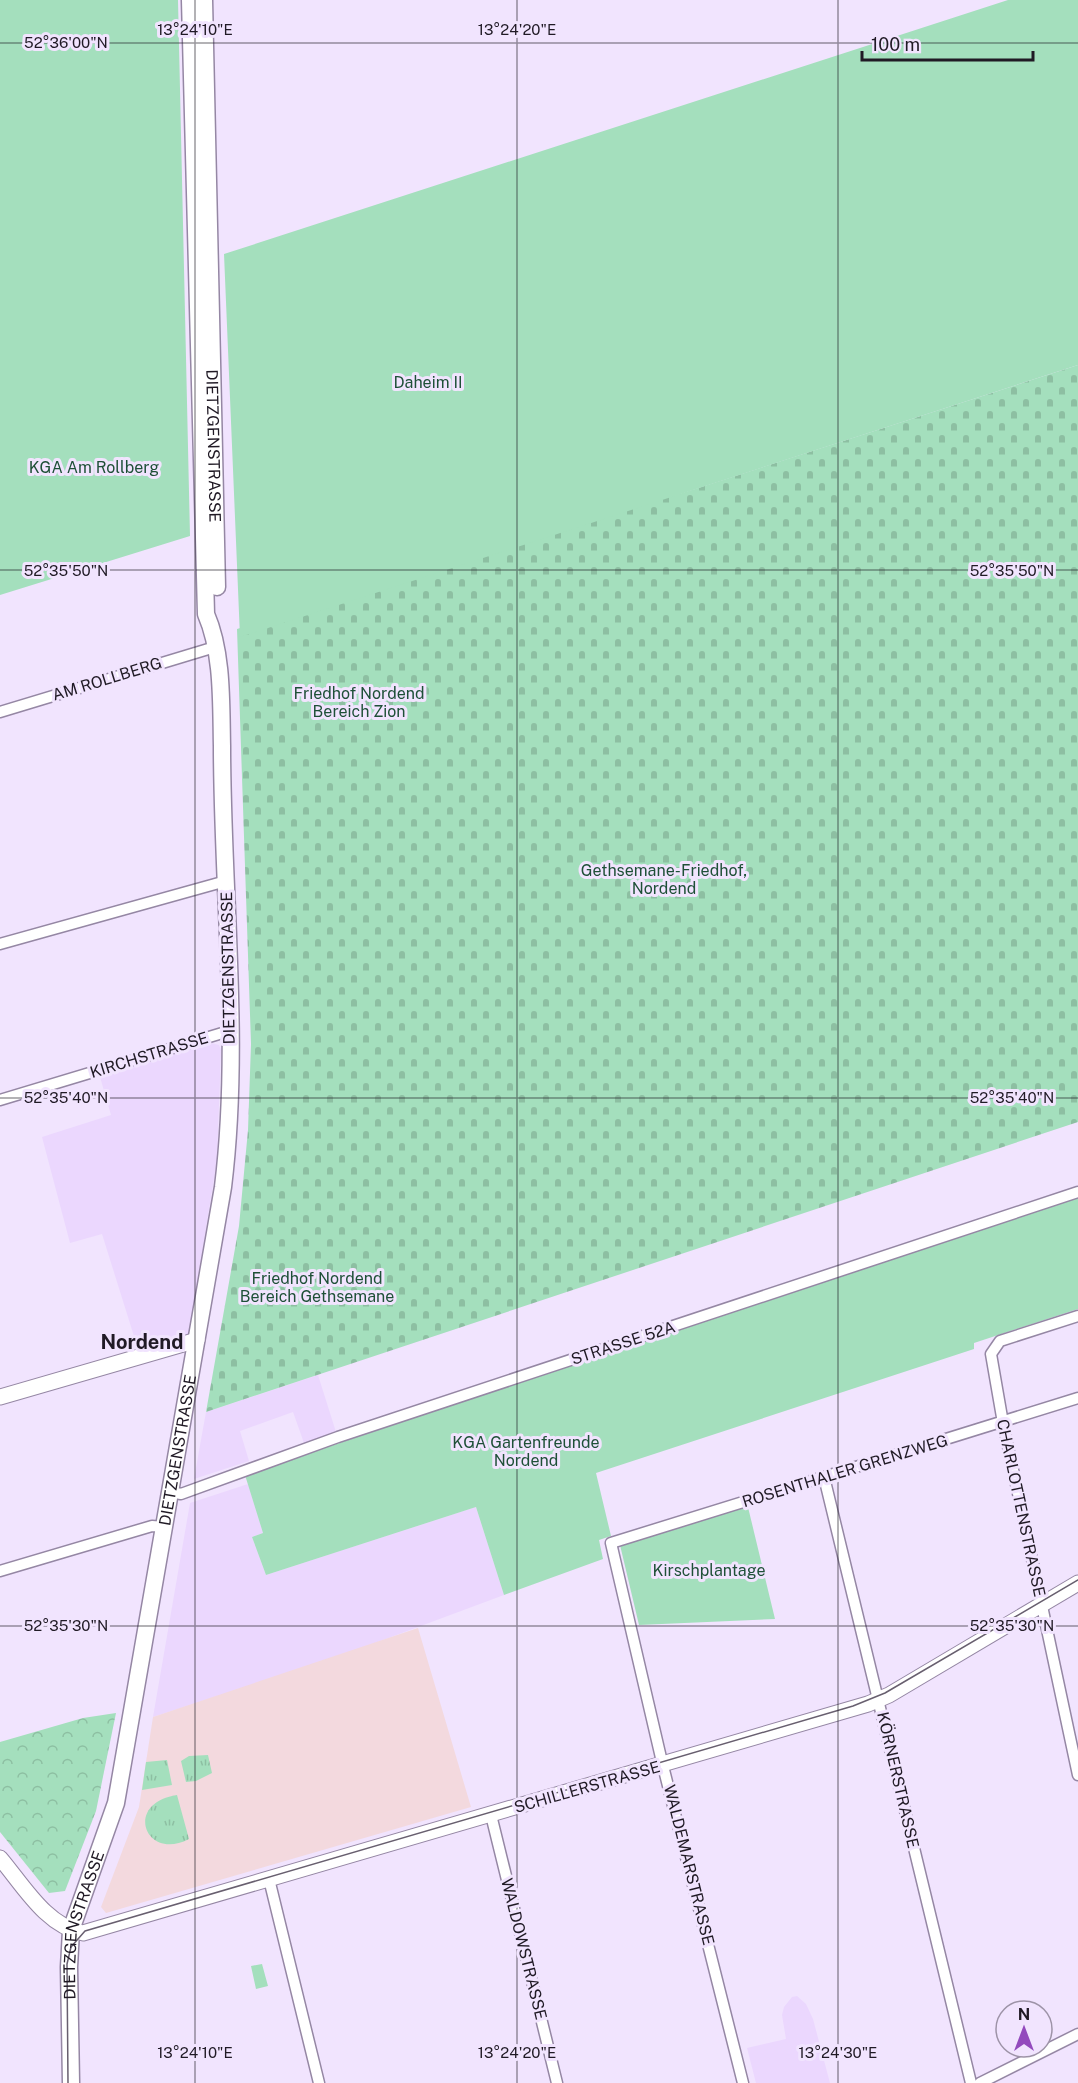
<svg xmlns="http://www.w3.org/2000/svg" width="1078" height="2083" font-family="'Public Sans',sans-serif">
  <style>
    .built { fill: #ebd7fe }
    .industrial { fill: #f3d9de }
    .grass { fill: url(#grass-tufts) }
    .cemetery { fill: url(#cemetery-stones) }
    .park { fill: url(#park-crowns) }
    .garden { fill: #a4dfbd }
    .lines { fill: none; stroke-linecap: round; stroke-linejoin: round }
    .street-casing { stroke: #9587a4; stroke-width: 13 }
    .secondary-casing { stroke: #9587a4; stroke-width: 17 }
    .primary-casing { stroke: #9587a4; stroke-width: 19 }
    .street { stroke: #fff; stroke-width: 10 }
    .secondary { stroke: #fff; stroke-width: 15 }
    .primary { stroke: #fff; stroke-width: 16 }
    .tram { stroke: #685f6f; stroke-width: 1.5 }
    .ticks { fill: none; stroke: #201a25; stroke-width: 1.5; stroke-opacity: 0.45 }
    .labels { text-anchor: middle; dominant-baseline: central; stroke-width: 6; stroke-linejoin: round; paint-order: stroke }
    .park-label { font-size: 16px; fill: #1e5037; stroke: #f1e4fe }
    .street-label { font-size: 16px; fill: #201a25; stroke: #f1e4fe }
    .quarter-label { font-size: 20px; font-weight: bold; fill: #201a25; stroke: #f1e4fe }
    .ticks-label { font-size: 15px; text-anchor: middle; fill: #201a25; stroke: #f1e4fe; stroke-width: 6; stroke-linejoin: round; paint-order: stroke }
  </style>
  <defs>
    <pattern id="grass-tufts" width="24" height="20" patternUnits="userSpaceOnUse" patternTransform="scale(1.5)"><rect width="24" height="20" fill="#a4dfbd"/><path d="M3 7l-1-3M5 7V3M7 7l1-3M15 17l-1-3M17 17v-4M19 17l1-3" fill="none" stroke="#8dbfa2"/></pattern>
    <pattern id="cemetery-stones" width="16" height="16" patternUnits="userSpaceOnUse" patternTransform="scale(1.5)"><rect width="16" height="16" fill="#a4dfbd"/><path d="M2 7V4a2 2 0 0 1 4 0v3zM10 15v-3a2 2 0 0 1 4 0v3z" fill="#8dbfa2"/></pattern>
    <pattern id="park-crowns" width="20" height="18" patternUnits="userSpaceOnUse" patternTransform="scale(1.5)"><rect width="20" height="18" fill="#a4dfbd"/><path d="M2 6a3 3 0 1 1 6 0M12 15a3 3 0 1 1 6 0" fill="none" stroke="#8dbfa2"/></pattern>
  </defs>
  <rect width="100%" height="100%" fill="#f1e4fe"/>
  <!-- built -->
  <path class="built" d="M 211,1043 L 219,1045 L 221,1050 L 217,1160 L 189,1334 L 138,1349 L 102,1234 L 70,1243 L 42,1137 L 111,1115 L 100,1077 Z
    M 318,1375 L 336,1432 L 304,1443 L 293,1412 L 240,1431 L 249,1461 L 194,1479 L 206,1412 Z
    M 248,1484 L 263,1533 L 252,1537 L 266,1575 L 476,1507 L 504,1595 L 324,1662 L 153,1717 L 190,1503 Z
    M 797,1996 L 806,2004 L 813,2019 L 830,2083 L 756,2083 L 747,2048 L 786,2039 L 782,2015 L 784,2007 L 792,1997 Z"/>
  <!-- industrial -->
  <path class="industrial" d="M 418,1628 L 471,1807 L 106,1913 L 101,1907 L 139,1807 L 153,1717 Z"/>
  <!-- grass -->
  <path class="grass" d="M 208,1755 L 212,1773 L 196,1781 L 186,1782 L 181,1761 L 189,1756 Z
    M 167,1760 L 172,1785 L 142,1790 L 146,1762 Z
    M 177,1795 L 189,1839 C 145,1862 123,1803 177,1795 Z"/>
  <!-- cemetery -->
  <path class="cemetery" d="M 1078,365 L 1078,1122 L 206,1412 L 239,1226 L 248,1130 L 251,1044 L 237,629 L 695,489 Z"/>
  <!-- park -->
  <path class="park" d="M 116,1713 L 96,1811 L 65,1891 L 49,1893 L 0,1832 L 0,1742 L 83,1718 Z"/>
  <!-- garden -->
  <path class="garden" d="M 0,0 L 178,0 L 190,536 L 0,595 Z
    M 1008,0 L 1078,0 L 1078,365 L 240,637 L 224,254 Z
    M 1078,1192 L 1078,1309 L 974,1343 L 974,1349 L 596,1473 L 611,1536 L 599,1540 L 603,1559 L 504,1595 L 476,1507 L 266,1575 L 252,1537 L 263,1533 L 245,1475 Z
    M 747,1503 L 775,1619 L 639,1625 L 620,1545 Z
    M 262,1964 L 268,1986 L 256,1989 L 251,1966 Z"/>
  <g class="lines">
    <!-- street casing -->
    <g class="street-casing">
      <path id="street" d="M 0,712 L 215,647
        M 0,944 L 226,881
        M 0,1100 L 229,1031
        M 1078,1316 L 1000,1341 L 991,1354 L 1003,1423 L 1078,1775
        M 824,1477 L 971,2083
        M 170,1492 L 181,1494 L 338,1437 L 1078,1192
        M 0,1571 L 152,1526 L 164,1527
        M 491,1815 L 557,2083
        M 269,1879 L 319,2083
        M 743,2083 L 662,1762 L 611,1543 L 1078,1398
        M 980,2083 L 1078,2034"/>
    </g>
    <!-- secondary casing -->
    <g class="secondary-casing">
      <path id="secondary" d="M 0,1397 L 197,1340
        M 0,1858 C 23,1885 46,1926 83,1933 L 868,1704 L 889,1695 L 1078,1583"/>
    </g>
    <!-- primary casing -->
    <g class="primary-casing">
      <g id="primary">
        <path id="s1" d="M 204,0 L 217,587"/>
        <path id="s2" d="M 71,2083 L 69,1967 L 71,1930 L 116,1803 L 223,1187 C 241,1042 222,893 222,746 C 221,704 223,653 206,614 L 190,0"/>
      </g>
    </g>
    <!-- street -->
    <use href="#street" class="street"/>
    <!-- secondary -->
    <use href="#secondary" class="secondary"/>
    <!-- primary -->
    <use href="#primary" class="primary"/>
    <!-- tram -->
    <path class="tram" d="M 68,2083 L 67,1964 L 71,1947 L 85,1931 L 853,1706 L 885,1693 L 1078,1580"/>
  </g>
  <!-- ticks -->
  <path class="ticks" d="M 195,0 L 195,2083M 517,0 L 517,2083M 838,0 L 838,2083M 0,43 L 1078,43M 0,570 L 1078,570M 0,1098 L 1078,1098M 0,1626 L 1078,1626"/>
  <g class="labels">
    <!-- park labels -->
    <g class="park-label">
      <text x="428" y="382">Daheim II</text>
      <text x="94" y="467">KGA Am Rollberg</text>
      <text x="359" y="693">Friedhof Nordend<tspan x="359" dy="18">Bereich Zion</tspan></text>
      <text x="664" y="870">Gethsemane-Friedhof,<tspan x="664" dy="18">Nordend</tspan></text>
      <text x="317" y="1278">Friedhof Nordend<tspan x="317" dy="18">Bereich Gethsemane</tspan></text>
      <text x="526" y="1442">KGA Gartenfreunde<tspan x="526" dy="18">Nordend</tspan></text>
      <text x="709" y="1570">Kirschplantage</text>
    </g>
    <!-- street labels -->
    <g class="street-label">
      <text stroke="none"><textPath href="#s1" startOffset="446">DIETZGENSTRASSE</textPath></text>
      <text transform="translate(107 679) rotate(-17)">AM ROLLBERG</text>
      <text transform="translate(228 968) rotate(-91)">DIETZGENSTRASSE</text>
      <text transform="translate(149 1055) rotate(-17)">KIRCHSTRASSE</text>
      <text transform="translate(623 1343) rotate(-18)">STRASSE 52A</text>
      <text stroke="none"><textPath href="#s2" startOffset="646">DIETZGENSTRASSE</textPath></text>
      <text transform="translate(845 1471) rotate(-17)">ROSENTHALER GRENZWEG</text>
      <text transform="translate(1021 1508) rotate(78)">CHARLOTTENSTRASSE</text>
      <text transform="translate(898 1780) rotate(77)">KÖRNERSTRASSE</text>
      <text transform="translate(587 1787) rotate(-16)">SCHILLERSTRASSE</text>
      <text transform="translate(689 1865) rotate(76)">WALDEMARSTRASSE</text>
      <text stroke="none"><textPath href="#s2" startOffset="160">DIETZGENSTRASSE</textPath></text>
      <text transform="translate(524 1949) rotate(76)">WALDOWSTRASSE</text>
    </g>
    <!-- quarter labels -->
    <g class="quarter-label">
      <text x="142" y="1342">Nordend</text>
    </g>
  </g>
  <g class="ticks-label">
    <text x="195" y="35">13°24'10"E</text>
    <text x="517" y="35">13°24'20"E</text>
    <text x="66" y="48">52°36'00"N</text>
    <text x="66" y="576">52°35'50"N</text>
    <text x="1012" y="576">52°35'50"N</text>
    <text x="66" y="1103">52°35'40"N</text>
    <text x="1012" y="1103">52°35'40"N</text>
    <text x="66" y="1631">52°35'30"N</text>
    <text x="1012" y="1631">52°35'30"N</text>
    <text x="195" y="2058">13°24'10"E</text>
    <text x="517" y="2058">13°24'20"E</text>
    <text x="838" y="2058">13°24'30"E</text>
  </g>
  <!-- north arrow -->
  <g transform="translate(1024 2029)"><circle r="28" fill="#f1e4fe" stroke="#9d93a7" stroke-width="1.5"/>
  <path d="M0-4.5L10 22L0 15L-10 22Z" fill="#934abd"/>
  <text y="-9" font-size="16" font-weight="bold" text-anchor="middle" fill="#201a25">N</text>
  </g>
  <!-- scale -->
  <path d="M862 51v9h171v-9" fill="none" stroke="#201a25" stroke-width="3"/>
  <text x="871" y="51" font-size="18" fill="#201a25" stroke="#f1e4fe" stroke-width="4.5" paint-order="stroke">100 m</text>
</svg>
